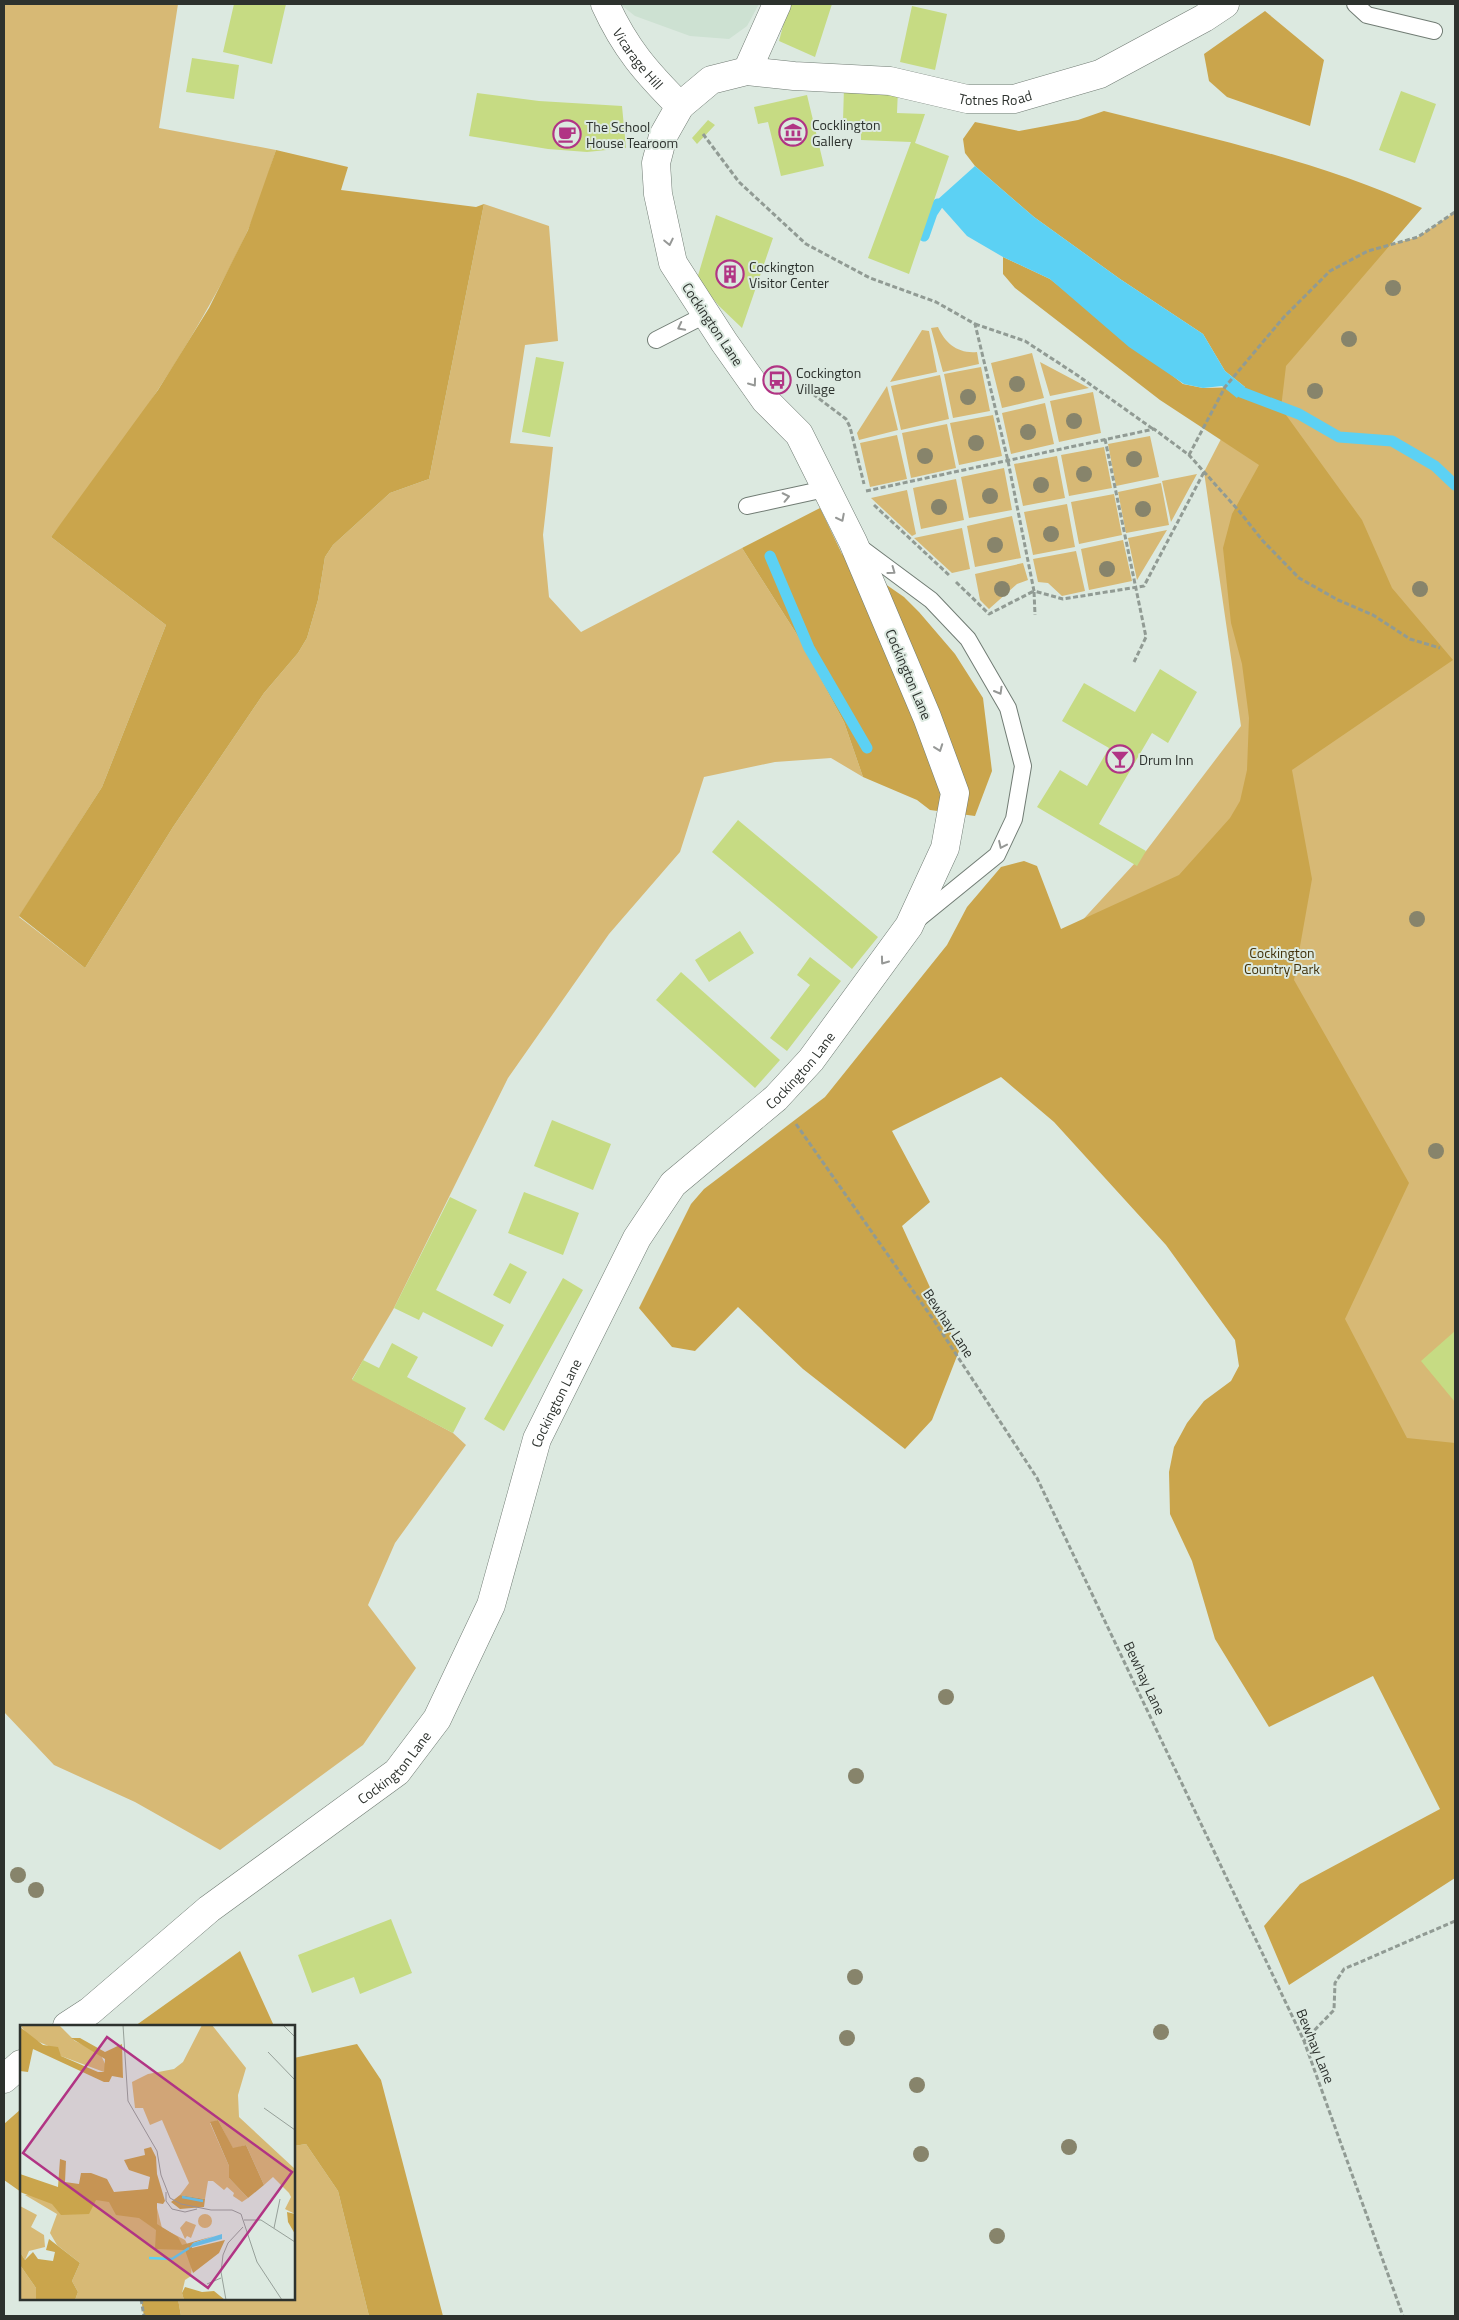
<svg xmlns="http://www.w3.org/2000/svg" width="1459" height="2320" font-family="'Titillium Web',sans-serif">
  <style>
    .built { fill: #cde1d2 }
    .green { fill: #d7b975 }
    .forest { fill: #caa54c }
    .water { fill: #5cd1f4 }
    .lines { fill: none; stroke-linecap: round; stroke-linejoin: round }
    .stream { stroke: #5cd1f4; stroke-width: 11 }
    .building { fill: #c6db83 }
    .service-casing { stroke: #717c74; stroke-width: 18 }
    .minor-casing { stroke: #717c74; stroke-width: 29 }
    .tertiary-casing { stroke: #717c74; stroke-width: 29 }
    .path { stroke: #919b94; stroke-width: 3; stroke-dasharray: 5 2.5; stroke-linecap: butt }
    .service { stroke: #fff; stroke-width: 16 }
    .minor { stroke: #fff; stroke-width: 28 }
    .tertiary { stroke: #fff; stroke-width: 28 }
    .tree { fill: #87846b }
    .oneway { stroke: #969896 }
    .labels { text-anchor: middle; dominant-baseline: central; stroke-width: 4; stroke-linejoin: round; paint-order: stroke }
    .street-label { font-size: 14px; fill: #2d322e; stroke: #dce9e0 }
    .poi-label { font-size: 14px; fill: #2d322e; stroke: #dce9e0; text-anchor: start }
    .park-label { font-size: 14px; fill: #41320b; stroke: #dce9e0 }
    .inset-river { fill: none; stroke: #5cd1f4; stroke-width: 2.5 }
    .inset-road { fill: none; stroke: #96a099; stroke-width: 1 }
    .view { fill: #b13484; fill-opacity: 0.15; stroke: #b13484; stroke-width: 2.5 }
    .inset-edge { fill: none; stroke: #2d322e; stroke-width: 2.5 }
  </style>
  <rect width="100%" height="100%" fill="#dce9e0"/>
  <!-- built -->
  <path class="built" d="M 620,4 L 759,4 L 747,26 L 729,39 L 690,36 L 635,16 Z"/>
  <!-- green -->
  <path class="green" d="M 4,4 L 178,4 L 159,128 L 276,150 C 267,177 259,206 247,232 C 196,341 126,442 51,537 L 166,625 L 102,787 L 19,917 L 85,968 L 173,827 L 264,693 L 298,653 L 307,638 L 318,600 L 325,557 L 333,545 L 390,493 L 429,479 L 484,204 L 549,226 L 558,341 L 525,345 L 510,443 L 553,447 L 543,535 L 549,597 L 581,632 L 742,548 L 796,633 L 844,722 L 863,777 L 831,758 L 775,762 L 704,777 L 680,852 L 609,934 L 508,1078 L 394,1308 L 352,1379 L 453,1433 L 466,1445 L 395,1543 L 368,1605 L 416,1668 L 363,1745 L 220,1850 L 135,1802 L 54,1765 L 4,1712 Z
    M 1455,212 L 1455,1685 L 1078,925 L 1146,851 L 1241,726 L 1204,472 L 1284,317 L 1368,251 L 1418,237 Z
    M 938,327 C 945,343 958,354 977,352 L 979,364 L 943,372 L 931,328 Z
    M 922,330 L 929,331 L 937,372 L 890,382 Z
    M 1032,353 L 1044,398 L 1002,408 L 991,363 Z
    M 1040,362 L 1089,388 L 1050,396 Z
    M 981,367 L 990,411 L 953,418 L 944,374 Z
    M 940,375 L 949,419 L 901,430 L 891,386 Z
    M 887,386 L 898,430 L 859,440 L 857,433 Z
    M 1093,392 L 1101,433 L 1059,442 L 1050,401 Z
    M 1045,403 L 1054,444 L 1011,454 L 1002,413 Z
    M 993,415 L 1002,456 L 959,465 L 950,423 Z
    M 947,424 L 956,468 L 911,478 L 902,433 Z
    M 897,435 L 907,479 L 870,487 L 860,443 Z
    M 1150,436 L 1159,477 L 1116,486 L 1108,444 Z
    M 1104,447 L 1112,488 L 1069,496 L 1061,455 Z
    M 1057,456 L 1065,498 L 1023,506 L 1014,464 Z
    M 1004,468 L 1012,510 L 969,518 L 961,477 Z
    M 1197,474 L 1171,522 L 1162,481 Z
    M 956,479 L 964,520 L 921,529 L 913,488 Z
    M 1161,483 L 1169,525 L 1126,533 L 1118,492 Z
    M 907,490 L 916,534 L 912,536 L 871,498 Z
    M 1114,494 L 1122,535 L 1079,544 L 1071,502 Z
    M 1067,504 L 1075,547 L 1033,555 L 1024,512 Z
    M 1012,516 L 1021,558 L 975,567 L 967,526 Z
    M 962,528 L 970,569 L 952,573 L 914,538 Z
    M 1167,530 L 1137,580 L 1128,538 Z
    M 1123,540 L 1132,581 L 1089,590 L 1081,549 Z
    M 1076,551 L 1085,591 L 1062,596 L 1048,583 L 1038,582 L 1033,559 Z
    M 1023,563 L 1028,580 L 1017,584 L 989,609 L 980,600 L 975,574 Z
    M 306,2144 L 338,2191 L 369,2316 L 181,2316 L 178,2299 L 294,2299 L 294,2146 Z"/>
  <!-- forest -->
  <path class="forest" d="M 1265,11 L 1324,60 L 1310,126 L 1227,97 L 1209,81 L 1204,54 Z
    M 1104,111 C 1212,138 1321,162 1422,208 L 1286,366 L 1281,408 L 1362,520 L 1392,588 L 1453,660 L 1292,770 L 1312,879 L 1294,980 L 1409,1183 L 1345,1319 L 1407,1438 L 1455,1443 L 1455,1878 L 1289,1985 L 1264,1926 L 1300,1884 L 1440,1809 L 1373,1676 L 1269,1727 L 1215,1639 L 1192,1561 L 1170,1514 L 1169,1472 L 1174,1447 L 1187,1423 L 1204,1401 L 1231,1381 L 1239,1366 L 1235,1340 L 1166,1245 L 1054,1122 L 1001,1077 L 892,1131 L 930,1202 L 902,1226 L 959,1351 L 932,1420 L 905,1449 L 803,1369 L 738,1307 L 695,1351 L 672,1347 L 639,1308 L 691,1204 L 704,1189 L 825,1097 L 947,945 L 967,907 L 1001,867 L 1024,861 L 1037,866 L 1061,929 L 1179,875 L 1230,818 L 1240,801 L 1247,770 L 1249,718 L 1242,664 L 1231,623 L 1223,548 L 1232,514 L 1259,465 L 1160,400 L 1015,288 L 1003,274 L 1003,257 L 1050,279 L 1183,384 L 1203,388 L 1245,387 L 1225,371 L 1203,334 L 1120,279 L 1034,217 L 975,166 L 965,153 L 963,139 L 975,122 L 1019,131 L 1078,120 Z
    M 276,150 L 348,167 L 341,190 L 476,207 L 484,204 L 429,479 L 390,493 L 333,545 L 325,557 L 318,600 L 307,638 L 298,653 L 264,693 L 173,827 L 85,968 L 19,916 L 102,787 L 166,625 L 51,537 L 158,390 L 209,308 L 248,230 Z
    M 820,508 L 842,554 L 904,597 L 919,612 L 955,654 L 983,698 L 992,771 L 975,816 L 930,810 L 917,800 L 863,777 L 844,722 L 796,633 L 742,548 Z
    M 240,1951 L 274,2026 L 135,2026 Z
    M 357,2044 L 381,2080 L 443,2316 L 369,2316 L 338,2191 L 306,2144 L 294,2146 L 294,2058 Z
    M 21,2109 L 21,2192 L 4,2180 L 4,2124 Z
    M 141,2299 L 178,2299 L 181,2316 L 144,2316 Z"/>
  <!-- water -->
  <path class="water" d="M 975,166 L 1034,217 L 1120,279 L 1203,334 L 1225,371 L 1245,387 L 1237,398 L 1222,386 L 1203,388 L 1184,384 L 1129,347 L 1050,279 L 1003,257 L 967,236 L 936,201 Z"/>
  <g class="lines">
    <!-- stream -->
    <path class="stream" d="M 924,236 L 932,213 L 938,204
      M 1241,392 L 1299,414 L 1339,437 L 1392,441 L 1435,466 L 1455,485
      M 770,556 L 809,648 L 867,748"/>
  </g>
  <!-- building -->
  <path class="building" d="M 234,4 L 286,4 L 272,64 L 223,52 Z
    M 789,4 L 832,4 L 815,57 L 779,41 Z
    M 912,6 L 947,14 L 935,70 L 900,62 Z
    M 192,58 L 239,65 L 234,99 L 186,92 Z
    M 844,87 L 898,89 L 897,113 L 925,114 L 915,143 L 949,156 L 909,274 L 868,258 L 911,142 L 861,140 L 861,122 L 843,121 Z
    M 1401,91 L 1436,104 L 1415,163 L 1379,150 Z
    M 477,93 L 539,101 L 622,106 L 626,148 L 587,152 L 548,149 L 469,136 Z
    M 807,95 L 824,166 L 781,176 L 768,122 L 758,124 L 754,107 Z
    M 708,120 L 715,125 L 697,144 L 692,138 Z
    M 716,215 L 773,238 L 742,328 L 719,306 L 697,279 Z
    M 536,357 L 564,362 L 550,437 L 522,432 Z
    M 1160,669 L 1197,692 L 1168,743 L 1152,733 L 1099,824 L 1146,851 L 1137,866 L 1037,807 L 1060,770 L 1087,786 L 1109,748 L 1062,721 L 1084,683 L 1135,712 Z
    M 738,820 L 878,937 L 852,969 L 712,852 Z
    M 740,931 L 754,953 L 709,982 L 695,960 Z
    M 810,957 L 841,981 L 787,1051 L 770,1038 L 810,985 L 797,975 Z
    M 681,972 L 780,1060 L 755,1088 L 656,1000 Z
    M 552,1120 L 611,1144 L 593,1190 L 534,1166 Z
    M 524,1192 L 579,1213 L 563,1255 L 508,1233 Z
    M 450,1197 L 477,1210 L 436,1290 L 504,1325 L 492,1347 L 423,1312 L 419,1320 L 394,1308 Z
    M 510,1263 L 527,1272 L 510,1304 L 493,1295 Z
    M 563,1278 L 583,1290 L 504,1431 L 484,1419 Z
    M 1455,1331 L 1455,1402 L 1421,1361 Z
    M 392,1343 L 418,1357 L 407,1377 L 466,1408 L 453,1433 L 352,1380 L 363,1360 L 379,1368 Z
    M 391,1919 L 412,1973 L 360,1994 L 354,1977 L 312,1993 L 298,1955 Z"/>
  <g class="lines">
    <!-- service casing -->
    <g class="service-casing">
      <path id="service" d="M 1355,4 L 1367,15 L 1434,31
        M 656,340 L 705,315
        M 747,506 L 825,489
        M 857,545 L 931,600 L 968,639 L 1008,708 L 1023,766 L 1014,819 L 997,855 L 917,920"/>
    </g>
    <!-- minor casing -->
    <g class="minor-casing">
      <g id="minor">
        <path id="s1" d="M 605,4 C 625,48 646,72 680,106"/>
        <path id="s2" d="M 67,2026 L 90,2011 L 209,1909 L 397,1772 L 437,1719 L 491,1605 L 537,1439 L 637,1238 L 673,1184 L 776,1098 L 811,1060 L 909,926 L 945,848 L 955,793 L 927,717 L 853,542 L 799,434 L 765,400 L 724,342 L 673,263 L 658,194 L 656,163 L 663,136 L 680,106 L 711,80 L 747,71 L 794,76 L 890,81 L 967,99 L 1014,99 L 1100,74 L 1204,18 L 1225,4"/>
        <path d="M 4,2079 L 21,2064"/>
      </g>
    </g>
    <!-- tertiary casing -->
    <g class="tertiary-casing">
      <path id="tertiary" d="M 747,71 L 777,4"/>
    </g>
    <!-- path -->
    <path class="path" d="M 703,134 L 739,182 L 806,244 L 870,278 L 936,302 L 975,324 L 1008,461 L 1034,591 L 1063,599 L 1144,586 L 1204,472
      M 975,324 L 1025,341 L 1077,375 L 1153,429
      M 801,385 L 846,419 L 850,427 L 864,484
      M 1105,439 L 1146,637 L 1134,662
      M 1189,455 L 1225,387 L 1284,317 L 1330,271 L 1368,251 L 1418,237 L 1455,212
      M 866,491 L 1154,429 L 1189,455 L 1239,511 L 1263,541 L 1299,578 L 1338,600 L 1373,615 L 1410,639 L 1440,648
      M 874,505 L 950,576
      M 956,582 L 989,614 L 1034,591 L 1035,615
      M 796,1124 L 935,1322 L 1037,1478 L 1304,2041 L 1403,2316
      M 1304,2041 L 1334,2010 L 1335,1983 L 1344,1969 L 1455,1921
      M 141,2299 L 144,2316"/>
    <!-- service -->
    <use href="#service" class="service"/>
    <!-- minor -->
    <use href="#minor" class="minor"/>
    <!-- tertiary -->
    <use href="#tertiary" class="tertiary"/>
  </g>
  <!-- trees -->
  <g class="tree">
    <circle cx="1393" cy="288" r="8"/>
    <circle cx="1349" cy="339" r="8"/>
    <circle cx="1017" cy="384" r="8"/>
    <circle cx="1315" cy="391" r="8"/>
    <circle cx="968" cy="397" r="8"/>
    <circle cx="1074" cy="421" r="8"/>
    <circle cx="1028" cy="432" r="8"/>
    <circle cx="976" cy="443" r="8"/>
    <circle cx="925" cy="456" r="8"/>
    <circle cx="1134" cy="459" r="8"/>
    <circle cx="1084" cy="474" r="8"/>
    <circle cx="1041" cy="485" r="8"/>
    <circle cx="990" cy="496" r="8"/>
    <circle cx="939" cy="507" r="8"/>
    <circle cx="1143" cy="509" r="8"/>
    <circle cx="1051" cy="534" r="8"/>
    <circle cx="995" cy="545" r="8"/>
    <circle cx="1107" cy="569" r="8"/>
    <circle cx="1002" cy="589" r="8"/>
    <circle cx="1420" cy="589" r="8"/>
    <circle cx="1417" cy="919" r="8"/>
    <circle cx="1436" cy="1151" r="8"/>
    <circle cx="946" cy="1697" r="8"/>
    <circle cx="856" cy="1776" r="8"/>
    <circle cx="18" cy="1875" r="8"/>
    <circle cx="36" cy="1890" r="8"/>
    <circle cx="855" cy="1977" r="8"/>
    <circle cx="1161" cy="2032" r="8"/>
    <circle cx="847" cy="2038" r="8"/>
    <circle cx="917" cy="2085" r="8"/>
    <circle cx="1069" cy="2147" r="8"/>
    <circle cx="921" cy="2154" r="8"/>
    <circle cx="997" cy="2236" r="8"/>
  </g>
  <!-- one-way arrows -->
  <defs><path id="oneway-chevron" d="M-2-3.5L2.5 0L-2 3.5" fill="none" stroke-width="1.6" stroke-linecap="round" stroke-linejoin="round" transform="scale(1.25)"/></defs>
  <g class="oneway">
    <use href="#oneway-chevron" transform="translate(669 242) rotate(78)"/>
    <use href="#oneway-chevron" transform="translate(681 327) rotate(153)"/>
    <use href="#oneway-chevron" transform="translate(753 383) rotate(54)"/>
    <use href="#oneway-chevron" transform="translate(786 497) rotate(-12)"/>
    <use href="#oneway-chevron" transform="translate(841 518) rotate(63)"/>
    <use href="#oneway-chevron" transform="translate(892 571) rotate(36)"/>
    <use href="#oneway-chevron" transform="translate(999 691) rotate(60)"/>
    <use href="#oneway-chevron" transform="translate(939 748) rotate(70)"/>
    <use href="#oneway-chevron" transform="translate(1002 845) rotate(115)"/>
    <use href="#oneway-chevron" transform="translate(884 961) rotate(126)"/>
  </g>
  <!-- icons -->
  <defs>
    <g id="museum-ring" transform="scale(1.4375)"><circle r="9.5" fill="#dce9e0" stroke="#b13484" stroke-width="1.5"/><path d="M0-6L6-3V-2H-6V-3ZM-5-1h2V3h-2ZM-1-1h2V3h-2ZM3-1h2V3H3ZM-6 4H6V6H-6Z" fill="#b13484"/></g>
    <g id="cafe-ring" transform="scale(1.4375)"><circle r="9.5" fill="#dce9e0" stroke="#b13484" stroke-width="1.5"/><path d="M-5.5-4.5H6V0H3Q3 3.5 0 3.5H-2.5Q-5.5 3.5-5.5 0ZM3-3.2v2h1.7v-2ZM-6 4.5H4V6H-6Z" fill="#b13484"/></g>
    <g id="building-ring" transform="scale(1.4375)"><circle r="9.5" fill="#dce9e0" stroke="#b13484" stroke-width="1.5"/><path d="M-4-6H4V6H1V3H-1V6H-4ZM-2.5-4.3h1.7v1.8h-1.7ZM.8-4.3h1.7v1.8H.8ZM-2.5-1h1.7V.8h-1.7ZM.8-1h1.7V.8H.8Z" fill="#b13484"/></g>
    <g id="bus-ring" transform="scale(1.4375)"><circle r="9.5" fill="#dce9e0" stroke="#b13484" stroke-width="1.5"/><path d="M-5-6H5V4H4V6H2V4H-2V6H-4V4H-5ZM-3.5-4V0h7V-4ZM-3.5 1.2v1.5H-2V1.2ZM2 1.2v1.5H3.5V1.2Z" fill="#b13484"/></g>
    <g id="bar-ring" transform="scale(1.4375)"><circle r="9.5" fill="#dce9e0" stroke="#b13484" stroke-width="1.5"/><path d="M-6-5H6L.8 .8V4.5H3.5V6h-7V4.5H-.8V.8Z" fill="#b13484"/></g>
  </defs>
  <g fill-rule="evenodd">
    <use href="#museum-ring" x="793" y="132"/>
    <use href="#cafe-ring" x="567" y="134"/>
    <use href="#building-ring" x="730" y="274"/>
    <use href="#bus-ring" x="777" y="380"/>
    <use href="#bar-ring" x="1120" y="759"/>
  </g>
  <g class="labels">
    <!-- street labels -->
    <g class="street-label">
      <text stroke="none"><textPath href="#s1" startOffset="64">Vicarage Hill</textPath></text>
      <text stroke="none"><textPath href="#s2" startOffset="2662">Totnes Road</textPath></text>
      <text transform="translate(713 324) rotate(56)">Cockington Lane</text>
      <text transform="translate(909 674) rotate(67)">Cockington Lane</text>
      <text stroke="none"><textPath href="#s2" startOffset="1242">Cockington Lane</textPath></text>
      <text transform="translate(949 1323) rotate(56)">Bewhay Lane</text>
      <text stroke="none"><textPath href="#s2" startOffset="822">Cockington Lane</textPath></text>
      <text transform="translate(1145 1678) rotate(65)">Bewhay Lane</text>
      <text stroke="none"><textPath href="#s2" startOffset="418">Cockington Lane</textPath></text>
      <text transform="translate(1316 2046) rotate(68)">Bewhay Lane</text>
    </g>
    <!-- poi labels -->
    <g class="poi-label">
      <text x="812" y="124">Cocklington<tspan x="812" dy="16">Gallery</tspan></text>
      <text x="586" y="126">The School<tspan x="586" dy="16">House Tearoom</tspan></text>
      <text x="749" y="266">Cockington<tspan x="749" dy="16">Visitor Center</tspan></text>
      <text x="796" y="372">Cockington<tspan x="796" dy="16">Village</tspan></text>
      <text x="1139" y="759">Drum Inn</text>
    </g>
    <!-- park labels -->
    <g class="park-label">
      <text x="1282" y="952">Cockington<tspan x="1282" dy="16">Country Park</tspan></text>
    </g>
  </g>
  <!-- overview -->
  <g transform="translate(20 2025)">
    <rect width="275" height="275" fill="#dce9e0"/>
    <path d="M 0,0 L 39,0 L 55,16 L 80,28 L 86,41 L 84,47 L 41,31 L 33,23 L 10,13 ZM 182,0 L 192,0 L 226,43 L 218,70 L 219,92 L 275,144 L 275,189 L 265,184 L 271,172 L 269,168 L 253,152 L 244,160 L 226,120 L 213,124 L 198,95 L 190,98 L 209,141 L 209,153 L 228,173 L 222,177 L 213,171 L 214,168 L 207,162 L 204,165 L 193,156 L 188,156 L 185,174 L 160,170 L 169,158 L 142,95 L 130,100 L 123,83 L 115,83 L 112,57 L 128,49 L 154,44 L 163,37 ZM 24,168 L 136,179 L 142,203 L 165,215 L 173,230 L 171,251 L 165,255 L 162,268 L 164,275 L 55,275 L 58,267 L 52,256 L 60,238 L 37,220 L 30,208 L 37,189 L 5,170 ZM 0,181 L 17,190 L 11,202 L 24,210 L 25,222 L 9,226 L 5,235 L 0,227 ZM178 196a7 7 0 1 1 14 0a7 7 0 1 1-14 0ZM 166,196 L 176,200 L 171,213 L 167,211 L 165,214 L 160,203 ZM 0,240 L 16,263 L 16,275 L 0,275 Z" fill="#d7b975"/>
    <path d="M 0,2 L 23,20 L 38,22 L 41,31 L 78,47 L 84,47 L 85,34 L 51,13 L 60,13 L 85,27 L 102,19 L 103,53 L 92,51 L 89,57 L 84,57 L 13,24 L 8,47 L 0,46 ZM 198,95 L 213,123 L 226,120 L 244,160 L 228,173 L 209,153 L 209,141 L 190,97 ZM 131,122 L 136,132 L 137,149 L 145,176 L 143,179 L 137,178 L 137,199 L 158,212 L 162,220 L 194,211 L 173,218 L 172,223 L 205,215 L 199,228 L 173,248 L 165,225 L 135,224 L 136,205 L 119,193 L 96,190 L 89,177 L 76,175 L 69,189 L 41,190 L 32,179 L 0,167 L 0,149 L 38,162 L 40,134 L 46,136 L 45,157 L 59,159 L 61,148 L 71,148 L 87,154 L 94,167 L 128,164 L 130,152 L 109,145 L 104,135 L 125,130 L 124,124 ZM 160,170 L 185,174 L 184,182 L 160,184 L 151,177 ZM 267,187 L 275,189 L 275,209 L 268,197 ZM 29,214 L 60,238 L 52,256 L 58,267 L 55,275 L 16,275 L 16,263 L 0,240 L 0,227 L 5,235 L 13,227 L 18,234 L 33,236 L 35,227 L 26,225 ZM 165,262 L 182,267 L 194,266 L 205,275 L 164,275 L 162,268 Z" fill="#caa54c"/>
    <path d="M 202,209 L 202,214 L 169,223 L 173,218 Z" fill="#5cd1f4"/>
    <path class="inset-river" d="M 162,172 L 183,176M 129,233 L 152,234 L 169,223"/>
    <path class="inset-road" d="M 103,0 L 108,76 L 137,126 L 141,150 L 150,173 L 161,179 L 191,185 L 212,185 L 221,189 L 237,237 L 262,275M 263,0 L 275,12M 248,27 L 275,55M 244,83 L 275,105M 146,167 L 146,176 L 152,184 L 165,187 L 177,184M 224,195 L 241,195 L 275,217M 254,203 L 260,174M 187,259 L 201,253M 206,275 L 201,247 L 203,230 L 208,218 L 223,202"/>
    <path class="view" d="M 87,12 L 272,147 L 188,263 L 3,128 Z"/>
    <rect width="275" height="275" class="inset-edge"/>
  </g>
  <!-- border -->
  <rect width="1459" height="2320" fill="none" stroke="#2d322e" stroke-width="10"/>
</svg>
